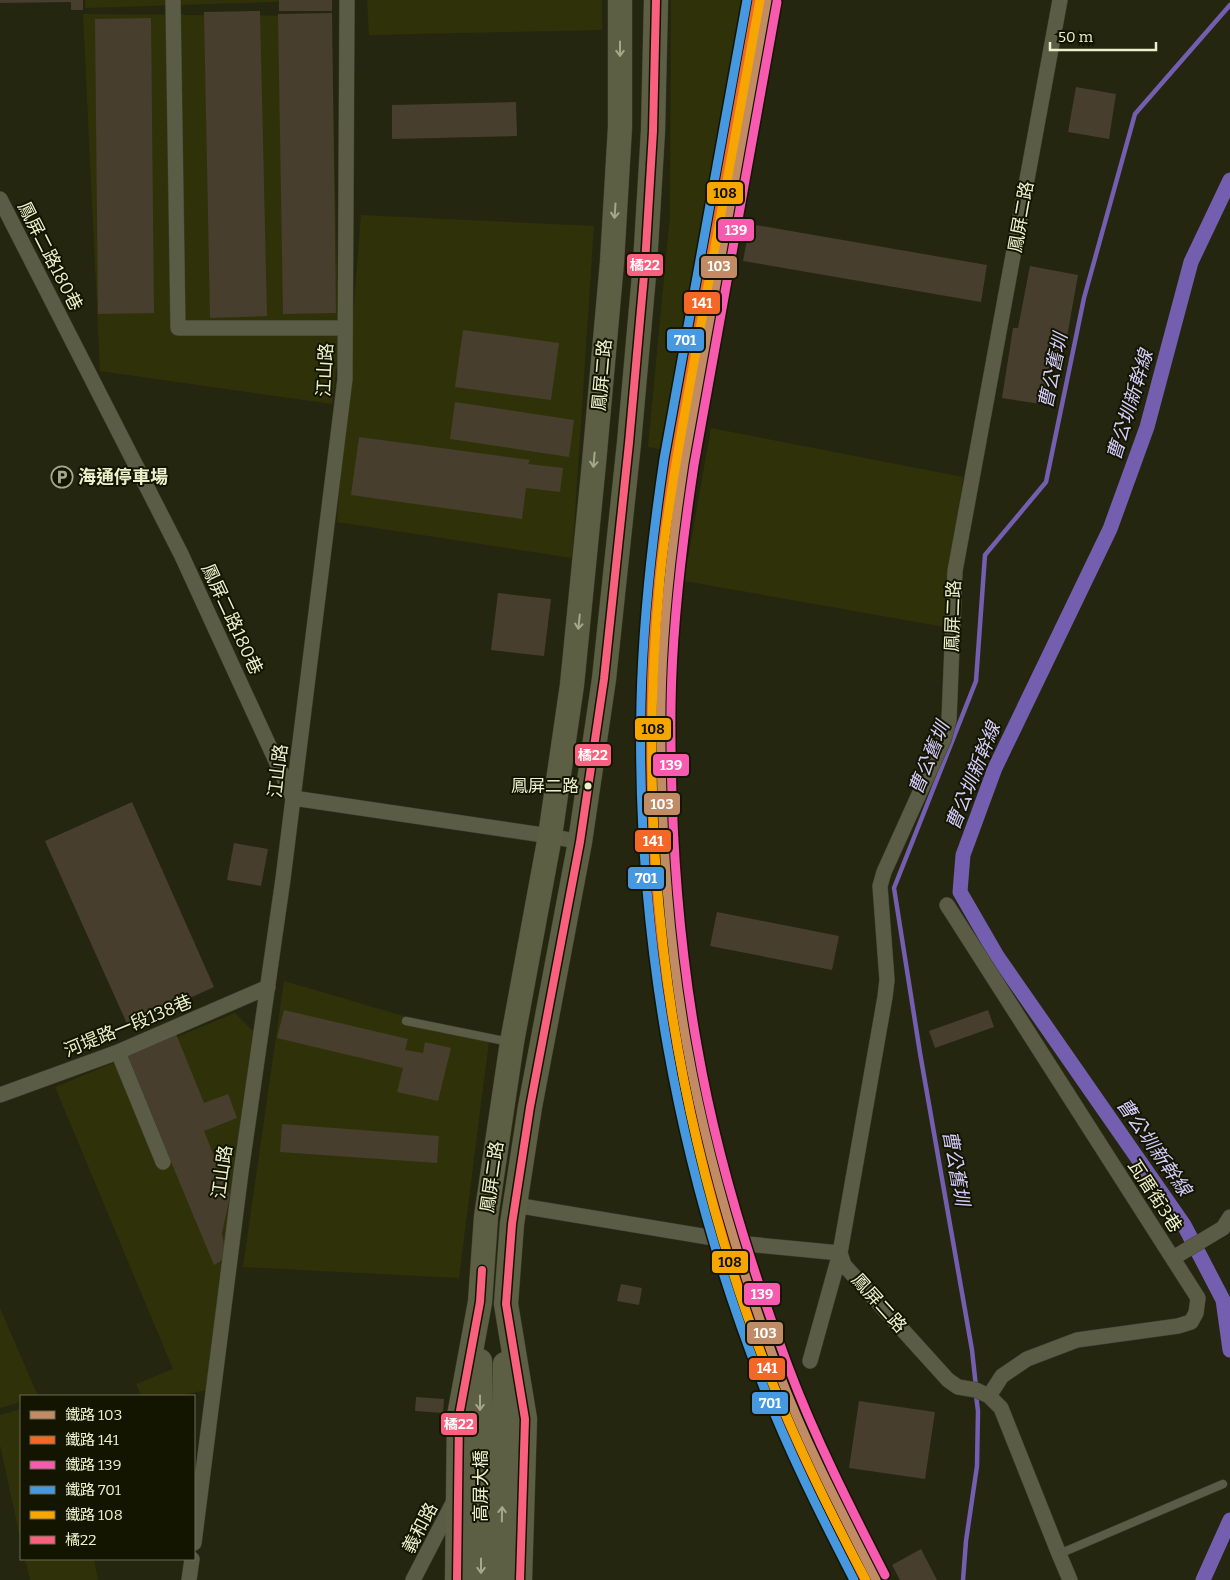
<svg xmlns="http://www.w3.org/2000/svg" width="1230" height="1580" font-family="Bitter,'Noto Sans TC',serif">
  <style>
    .built { fill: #2f3209 }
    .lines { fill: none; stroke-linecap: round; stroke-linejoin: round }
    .stream { stroke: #735eaf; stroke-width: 4.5 }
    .canal { stroke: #735eaf; stroke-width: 15 }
    .building { fill: #473e2d }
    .minor-tunnel { stroke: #42442c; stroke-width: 15; stroke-dasharray: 15 8; stroke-linecap: butt }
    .service-casing { stroke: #3e402f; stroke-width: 9 }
    .minor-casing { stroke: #3e402f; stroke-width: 16 }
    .primary-casing { stroke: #3e402f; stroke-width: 25 }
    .service { stroke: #5a5c45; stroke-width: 8 }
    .minor { stroke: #5a5c45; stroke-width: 15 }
    .primary { stroke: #5d5f45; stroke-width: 24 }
    .bus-1-casing { stroke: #141500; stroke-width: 11 }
    .bus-1 { stroke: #f8607d; stroke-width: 8 }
    .rail-1-casing { stroke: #141500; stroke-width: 12 }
    .rail-2-casing { stroke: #141500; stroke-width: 12 }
    .rail-3-casing { stroke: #141500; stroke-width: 12 }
    .rail-4-casing { stroke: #141500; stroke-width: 12 }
    .rail-5-casing { stroke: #141500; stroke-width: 12 }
    .rail-1 { stroke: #c18c65; stroke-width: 9 }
    .rail-2 { stroke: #f36827; stroke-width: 9 }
    .rail-3 { stroke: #f75aaf; stroke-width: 9 }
    .rail-4 { stroke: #4699e1; stroke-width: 9 }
    .rail-5 { stroke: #f7a600; stroke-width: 9 }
    .oneway { stroke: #a4a889 }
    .bus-dot { fill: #ecf1cd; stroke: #141500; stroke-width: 2 }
    .labels { text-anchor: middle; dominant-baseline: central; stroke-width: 4; stroke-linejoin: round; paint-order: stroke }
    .bus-label { font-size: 17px; fill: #ecf1cd; stroke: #141500; text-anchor: end }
    .street-label { font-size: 18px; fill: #ecf1cd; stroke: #141500 }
    .poi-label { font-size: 18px; font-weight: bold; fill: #ecf1cd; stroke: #141500; text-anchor: start }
    .water-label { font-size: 19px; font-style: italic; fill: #d4cbfb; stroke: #141500 }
    .line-badge { stroke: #141500; stroke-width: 2 }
    .badge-label { font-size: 14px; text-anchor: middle; font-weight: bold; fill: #fff }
    .pale-badge-label { font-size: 14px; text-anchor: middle; font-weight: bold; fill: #111 }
  </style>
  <rect width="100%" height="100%" fill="#242610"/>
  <!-- built -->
  <path class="built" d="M 85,0 L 332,0 L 85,8 Z
    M 367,0 L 602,0 L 602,30 L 369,35 Z
    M 671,0 L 752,0 L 674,452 L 648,447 L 670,215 Z
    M 83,14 L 331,16 L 339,348 L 332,404 L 100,371 Z
    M 361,215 L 594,226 L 572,558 L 337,522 Z
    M 711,428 L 963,477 L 945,627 L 684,581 Z
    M 284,981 L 489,1041 L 459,1278 L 243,1267 Z
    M 235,1013 L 253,1031 L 206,1390 L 178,1396 L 141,1396 L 136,1384 L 173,1369 L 55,1087 Z
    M 0,1308 L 38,1396 L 21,1396 L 21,1402 L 0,1408 Z
    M 21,1409 L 21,1542 L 0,1445 L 0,1415 Z
    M 25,1559 L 94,1559 L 98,1580 L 30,1580 Z"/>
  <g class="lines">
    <!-- stream -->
    <path class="stream" d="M 1223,1300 L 1230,1300
      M 976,1387 L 972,1350 L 920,1053 L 894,888 L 976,681 L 985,555 L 1046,482 L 1084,298 L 1135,114 L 1230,5
      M 963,1580 L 966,1541 L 977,1466 L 978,1411 L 976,1395"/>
    <!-- canal -->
    <path class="canal" d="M 1230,180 L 1191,262 L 1147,427 L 1110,529 L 995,768 L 963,855 L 960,892 L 997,956 L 1184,1225 L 1223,1300 L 1230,1350
      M 1203,1580 L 1230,1520"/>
  </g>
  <!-- building -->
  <path class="building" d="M 0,0 L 83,0 L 83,10 L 71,10 L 71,2 L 0,3 Z
    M 279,0 L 332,0 L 332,11 L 279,11 Z
    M 260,11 L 267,316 L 210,318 L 204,12 Z
    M 332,13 L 336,313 L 283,314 L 278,14 Z
    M 151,18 L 154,313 L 98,314 L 95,19 Z
    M 1076,87 L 1116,94 L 1109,139 L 1068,132 Z
    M 516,102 L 517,136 L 392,139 L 392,105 Z
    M 750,224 L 987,265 L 981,302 L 743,261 Z
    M 1030,266 L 1078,275 L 1067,337 L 1040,404 L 1002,398 L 1013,328 L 1018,328 Z
    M 463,330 L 559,343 L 551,400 L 455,387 Z
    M 455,402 L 574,420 L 569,457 L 450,439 Z
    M 359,437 L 530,460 L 528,464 L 563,468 L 560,492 L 526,488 L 522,519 L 351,495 Z
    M 498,593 L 551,599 L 544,656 L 491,650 Z
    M 132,802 L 214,987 L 128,1026 L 45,841 Z
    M 234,843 L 268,849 L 261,886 L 227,880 Z
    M 717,912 L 839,936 L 832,970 L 710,946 Z
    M 284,1010 L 408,1039 L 405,1050 L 423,1053 L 425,1042 L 451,1048 L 438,1101 L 397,1092 L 403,1068 L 277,1038 Z
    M 988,1010 L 994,1027 L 935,1048 L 929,1031 Z
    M 176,1034 L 204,1103 L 228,1094 L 237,1118 L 204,1131 L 230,1196 L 222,1233 L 226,1258 L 214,1265 L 126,1054 Z
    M 282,1124 L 439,1136 L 437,1163 L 280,1152 Z
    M 621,1284 L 642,1288 L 639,1305 L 617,1301 Z
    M 416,1397 L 444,1399 L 443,1413 L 415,1411 Z
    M 859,1401 L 935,1412 L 925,1479 L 849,1468 Z
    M 921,1549 L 937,1580 L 900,1580 L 892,1565 Z"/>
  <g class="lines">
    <!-- minor-tunnel -->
    <path class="minor-tunnel" d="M 720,1239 L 747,1244"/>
    <!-- service casing -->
    <g class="service-casing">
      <path id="service" d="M 406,1021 L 510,1042
        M 1059,1554 L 1223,1484"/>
    </g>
    <!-- minor casing -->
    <g class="minor-casing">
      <path id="minor" d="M 173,0 L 178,328 L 345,328
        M 1060,0 L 955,571 L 949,720 L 944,739 L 884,872 L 880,886 L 887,980 L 885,997 L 840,1253 L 844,1265 L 948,1380 L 958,1387 L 976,1390 L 989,1396 L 1001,1408 L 1059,1554 L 1070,1580
        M 0,199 L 181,554 L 293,798 L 550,836 L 580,842
        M 947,905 L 1198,1298 L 1196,1313 L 1191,1322 L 1178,1326 L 1077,1340 L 1027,1359 L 1002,1376 L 989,1396
        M 118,1052 L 163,1162
        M 0,1095 L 118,1052 L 268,987
        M 515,1205 L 720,1239
        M 747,1244 L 840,1253 L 810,1361
        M 1173,1258 L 1223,1228 L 1230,1217
        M 194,1543 L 241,1172 L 283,879 L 345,379 L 347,0
        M 189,1580 L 192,1559
        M 413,1580 L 455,1499"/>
    </g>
    <!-- primary casing -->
    <g class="primary-casing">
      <path id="primary" d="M 480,1361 L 481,1580
        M 457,1580 L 459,1416 L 480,1302 L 486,1217 L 512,1042 L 550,836 L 572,685 L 594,463 L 612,262 L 620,127 L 620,0
        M 501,1580 L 505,1364
        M 520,1580 L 525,1419 L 506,1304 L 512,1224 L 530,1107 L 580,842 L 604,679 L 629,443 L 645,264 L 653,131 L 656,0"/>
    </g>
    <!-- service -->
    <use href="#service" class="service"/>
    <!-- minor -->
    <use href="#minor" class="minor"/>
    <!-- primary -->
    <use href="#primary" class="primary"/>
    <!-- bus-1 casing -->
    <g class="bus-1-casing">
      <path id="bus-1" d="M 457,1580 L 459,1416 L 480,1302 L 482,1270
        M 520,1580 L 525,1419 L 506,1304 L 512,1224 L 530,1107 L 580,842 L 604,679 L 629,443 L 645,264 L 653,131 L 656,0"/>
    </g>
    <!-- bus-1 -->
    <use href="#bus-1" class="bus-1"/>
    <!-- rail-1 casing -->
    <g class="rail-1-casing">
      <path id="rail-1" d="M 767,0 L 684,463 C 672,543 662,624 661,705 C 660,819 667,934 687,1046 C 707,1157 739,1265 778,1370 C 805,1442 841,1511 876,1580"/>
    </g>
    <!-- rail-2 casing -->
    <g class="rail-2-casing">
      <path id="rail-2" d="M 757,0 L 674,461 C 662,542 652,623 651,704 C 650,781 652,859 661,936 C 678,1086 716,1233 769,1375 C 796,1445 831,1513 865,1580"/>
    </g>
    <!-- rail-3 casing -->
    <g class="rail-3-casing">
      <path id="rail-3" d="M 777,2 L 694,465 C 682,544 672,625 671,706 C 670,819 677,933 697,1045 C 716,1155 749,1262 788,1366 C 815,1438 850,1507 885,1575"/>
    </g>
    <!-- rail-4 casing -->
    <g class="rail-4-casing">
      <path id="rail-4" d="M 747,0 L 664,459 C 652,540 643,621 641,702 C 636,933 677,1165 761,1380 C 787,1448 820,1514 854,1580"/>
    </g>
    <!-- rail-5 casing -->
    <g class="rail-5-casing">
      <path id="rail-5" d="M 760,0 C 739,115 718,230 697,346 C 683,423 668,501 660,579 C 636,827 665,1077 746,1312 C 778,1405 820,1494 866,1580"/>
    </g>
    <!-- rail-1 -->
    <use href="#rail-1" class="rail-1"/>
    <!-- rail-2 -->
    <use href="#rail-2" class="rail-2"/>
    <!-- rail-3 -->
    <use href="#rail-3" class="rail-3"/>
    <!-- rail-4 -->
    <use href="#rail-4" class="rail-4"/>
    <!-- rail-5 -->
    <use href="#rail-5" class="rail-5"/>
  </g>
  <!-- one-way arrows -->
  <defs><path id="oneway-shaft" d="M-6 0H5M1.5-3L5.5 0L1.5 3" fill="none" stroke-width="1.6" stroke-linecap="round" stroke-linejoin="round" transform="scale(1.25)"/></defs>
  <g class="oneway">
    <use href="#oneway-shaft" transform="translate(620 49) rotate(90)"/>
    <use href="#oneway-shaft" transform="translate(615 211) rotate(94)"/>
    <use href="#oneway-shaft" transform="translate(594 460) rotate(95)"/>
    <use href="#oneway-shaft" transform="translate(579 622) rotate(96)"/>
    <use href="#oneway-shaft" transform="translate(480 1403) rotate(90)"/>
    <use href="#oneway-shaft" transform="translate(502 1514) rotate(-89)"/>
    <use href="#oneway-shaft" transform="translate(481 1566) rotate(90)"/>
  </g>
  <!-- icons -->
  <defs>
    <g id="parking-ring" transform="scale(1.125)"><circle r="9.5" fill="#141500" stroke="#a6aa8b" stroke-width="1.5"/><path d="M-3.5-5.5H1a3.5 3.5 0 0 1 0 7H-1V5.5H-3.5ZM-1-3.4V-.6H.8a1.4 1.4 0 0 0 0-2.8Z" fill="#a6aa8b"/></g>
  </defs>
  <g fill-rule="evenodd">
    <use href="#parking-ring" x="62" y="477"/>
  </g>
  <!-- markers -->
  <circle class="bus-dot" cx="588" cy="786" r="4.5"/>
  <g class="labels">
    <!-- bus labels -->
    <g class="bus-label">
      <text x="579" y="786">鳳屏二路</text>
    </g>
    <!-- street labels -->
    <g class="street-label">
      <text transform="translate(1021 217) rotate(-80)">鳳屏二路</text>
      <text transform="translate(50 256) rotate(63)">鳳屏二路180巷</text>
      <text transform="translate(325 370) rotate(-87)">江山路</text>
      <text transform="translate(602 375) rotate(-85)">鳳屏二路</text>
      <text transform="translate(953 616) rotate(-88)">鳳屏二路</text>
      <text transform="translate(232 619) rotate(65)">鳳屏二路180巷</text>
      <text transform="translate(278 771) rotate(-83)">江山路</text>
      <text transform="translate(128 1026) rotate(-22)">河堤路一段138巷</text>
      <text transform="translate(222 1172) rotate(-82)">江山路</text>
      <text transform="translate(492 1177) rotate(-82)">鳳屏二路</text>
      <text transform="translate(1155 1196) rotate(57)">瓦厝街3巷</text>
      <text transform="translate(879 1303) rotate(48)">鳳屏二路</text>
      <text transform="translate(481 1486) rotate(-90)">高屏大橋</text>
      <text transform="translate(420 1528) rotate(-62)">義和路</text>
    </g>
    <!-- poi labels -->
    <g class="poi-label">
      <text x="78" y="477">海通停車場</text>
    </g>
    <!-- water labels -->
    <g class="water-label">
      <text transform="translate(1053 371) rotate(-78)">曹公舊圳</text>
      <text transform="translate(1130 405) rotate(-73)">曹公圳新幹線</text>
      <text transform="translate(929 758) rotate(-68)">曹公舊圳</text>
      <text transform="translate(973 776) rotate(-68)">曹公圳新幹線</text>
      <text transform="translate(1154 1147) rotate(55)">曹公圳新幹線</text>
      <text transform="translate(956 1168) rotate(80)">曹公舊圳</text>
    </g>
  </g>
  <g class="line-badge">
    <rect x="706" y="181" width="38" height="24" rx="5" fill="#f7a600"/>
    <rect x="717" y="218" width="38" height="24" rx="5" fill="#f75aaf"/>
    <rect x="626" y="253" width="38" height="24" rx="5" fill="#f8607d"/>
    <rect x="700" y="255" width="38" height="24" rx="5" fill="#c18c65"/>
    <rect x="683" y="291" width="38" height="24" rx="5" fill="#f36827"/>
    <rect x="666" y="328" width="39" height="24" rx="5" fill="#4699e1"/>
    <rect x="634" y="717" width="38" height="24" rx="5" fill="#f7a600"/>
    <rect x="574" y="743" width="38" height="24" rx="5" fill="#f8607d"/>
    <rect x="652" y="753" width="38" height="24" rx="5" fill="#f75aaf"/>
    <rect x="643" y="792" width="38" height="24" rx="5" fill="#c18c65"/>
    <rect x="634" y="829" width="38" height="24" rx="5" fill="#f36827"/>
    <rect x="627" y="866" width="38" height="24" rx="5" fill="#4699e1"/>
    <rect x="711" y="1250" width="38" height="24" rx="5" fill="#f7a600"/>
    <rect x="743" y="1282" width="38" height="24" rx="5" fill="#f75aaf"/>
    <rect x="746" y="1321" width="38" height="24" rx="5" fill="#c18c65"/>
    <rect x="748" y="1357" width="38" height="24" rx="5" fill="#f36827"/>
    <rect x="751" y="1391" width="38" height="24" rx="5" fill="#4699e1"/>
    <rect x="440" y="1412" width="38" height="24" rx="5" fill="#f8607d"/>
  </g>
  <g class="badge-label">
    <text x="736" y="235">139</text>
    <text x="645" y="270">橘22</text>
    <text x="719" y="271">103</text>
    <text x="702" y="308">141</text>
    <text x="685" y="345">701</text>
    <text x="593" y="760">橘22</text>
    <text x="671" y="770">139</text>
    <text x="662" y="809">103</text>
    <text x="653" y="846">141</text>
    <text x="646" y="883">701</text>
    <text x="762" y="1299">139</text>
    <text x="765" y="1338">103</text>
    <text x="767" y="1373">141</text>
    <text x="770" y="1408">701</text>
    <text x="459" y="1429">橘22</text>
  </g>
  <g class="pale-badge-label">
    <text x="725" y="198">108</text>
    <text x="653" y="734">108</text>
    <text x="730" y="1267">108</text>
  </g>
  <!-- legend -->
  <rect x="20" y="1395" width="175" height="165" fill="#141500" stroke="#6a6d52"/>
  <rect x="30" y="1411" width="25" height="8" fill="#c18c65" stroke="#6a6d52"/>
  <text x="65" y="1420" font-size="15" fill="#ecf1cd">鐵路 103</text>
  <rect x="30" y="1436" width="25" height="8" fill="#f36827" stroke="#6a6d52"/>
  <text x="65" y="1445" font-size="15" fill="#ecf1cd">鐵路 141</text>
  <rect x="30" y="1461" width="25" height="8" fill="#f75aaf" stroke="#6a6d52"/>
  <text x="65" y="1470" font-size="15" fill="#ecf1cd">鐵路 139</text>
  <rect x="30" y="1486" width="25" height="8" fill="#4699e1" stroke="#6a6d52"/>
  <text x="65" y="1495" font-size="15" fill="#ecf1cd">鐵路 701</text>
  <rect x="30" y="1511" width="25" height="8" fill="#f7a600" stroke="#6a6d52"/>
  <text x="65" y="1520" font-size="15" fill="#ecf1cd">鐵路 108</text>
  <rect x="30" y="1536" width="25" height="8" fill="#f8607d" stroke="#6a6d52"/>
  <text x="65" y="1545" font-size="15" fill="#ecf1cd">橘22</text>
  <!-- scale -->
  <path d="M1050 42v8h106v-8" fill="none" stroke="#ecf1cd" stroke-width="2.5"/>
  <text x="1058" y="42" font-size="15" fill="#ecf1cd" stroke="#141500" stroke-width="4" paint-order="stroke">50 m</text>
</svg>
